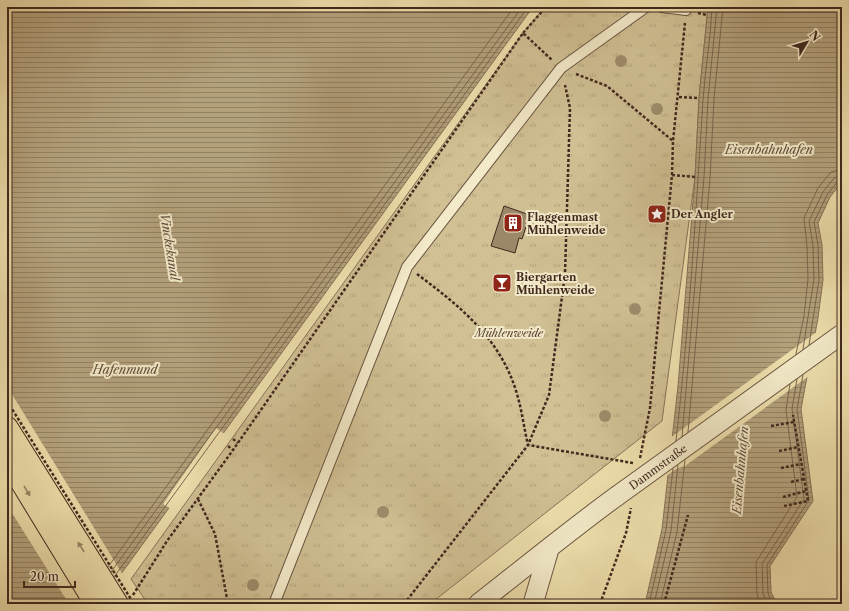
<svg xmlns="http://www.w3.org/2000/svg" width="849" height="611" font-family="'Libre Caslon Text',serif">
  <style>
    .park { fill: url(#park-tufts); stroke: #88745a }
    .water { fill: url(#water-rules); stroke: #857157 }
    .pier { fill: #eddfac }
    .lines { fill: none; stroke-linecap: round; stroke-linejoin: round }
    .shore { stroke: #7a654e; stroke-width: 1 }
    .building { fill: #9a8868; stroke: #41291f }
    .service-casing { stroke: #6c5642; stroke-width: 12 }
    .minor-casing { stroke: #6c5642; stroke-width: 21 }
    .primary-casing { stroke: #41291f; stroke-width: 24 }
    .path { stroke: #41291f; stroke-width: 2.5; stroke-dasharray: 3 2; stroke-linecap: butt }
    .service { stroke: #f3eac9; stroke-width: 10 }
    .minor { stroke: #f3eac9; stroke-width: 19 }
    .primary { stroke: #eddfac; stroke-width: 22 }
    .minor-bridge-casing { stroke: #6c5642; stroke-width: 21; stroke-linecap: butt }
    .path-bridge { stroke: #41291f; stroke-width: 2.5; stroke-dasharray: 3 2; stroke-linecap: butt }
    .minor-bridge { stroke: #f3eac9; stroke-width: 19 }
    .tree { fill: #9e8b6b }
    .oneway { fill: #978466 }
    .labels { text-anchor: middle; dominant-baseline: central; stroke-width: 4; stroke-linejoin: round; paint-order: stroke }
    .poi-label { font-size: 11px; font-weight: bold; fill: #41291f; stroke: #f3eac9; text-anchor: start }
    .park-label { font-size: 11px; font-style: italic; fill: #5e4736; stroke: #f3eac9 }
    .street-label { font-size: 11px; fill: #41291f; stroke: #f3eac9 }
    .water-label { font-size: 12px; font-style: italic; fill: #634d3b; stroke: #f3eac9 }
  </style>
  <defs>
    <pattern id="park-tufts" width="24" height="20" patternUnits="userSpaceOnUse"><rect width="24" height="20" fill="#d0c094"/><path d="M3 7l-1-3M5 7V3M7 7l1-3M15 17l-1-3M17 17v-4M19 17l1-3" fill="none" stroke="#b4a57f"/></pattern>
    <pattern id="water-rules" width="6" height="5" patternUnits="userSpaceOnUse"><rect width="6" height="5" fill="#b3a17c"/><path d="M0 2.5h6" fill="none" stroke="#938365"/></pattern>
  </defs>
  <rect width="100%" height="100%" fill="#eddfac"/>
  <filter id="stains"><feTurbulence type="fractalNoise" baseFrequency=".005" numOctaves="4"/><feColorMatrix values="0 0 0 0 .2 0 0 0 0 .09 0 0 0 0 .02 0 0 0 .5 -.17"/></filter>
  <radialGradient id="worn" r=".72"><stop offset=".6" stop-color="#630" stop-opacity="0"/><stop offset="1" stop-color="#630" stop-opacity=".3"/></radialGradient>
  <!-- park -->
  <path class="park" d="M 545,7 L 708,7 L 699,98 L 695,177 L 662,421 L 430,604 L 148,604 L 131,579 L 523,33 Z"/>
  <!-- water -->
  <path class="water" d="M 7,7 L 533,7 L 105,596 L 102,604 L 7,604 Z
    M 708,7 L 842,7 L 842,182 L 830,197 L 818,223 L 822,245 L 823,280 L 818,318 L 801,409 L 813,501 L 770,566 L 771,592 L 777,604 L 645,604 L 662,529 L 678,386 L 695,177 L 699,98 Z"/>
  <!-- pier -->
  <path class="pier" d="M 818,331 L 809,376 L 685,466 L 676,469 L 666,476 L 670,438 Z
    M 7,386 L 123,575 L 106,597 L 105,604 L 69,604 L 7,505 Z
    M 216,428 L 225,434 L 171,509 L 163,504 Z"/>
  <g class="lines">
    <!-- shore -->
    <path class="shore" d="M 809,345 L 819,280 L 818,245 L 814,222 L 827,195 L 838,181 L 842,180
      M 803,349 L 814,279 L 813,246 L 809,221 L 823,192 L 834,178 L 842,175
      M 796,354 L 804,316 L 808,279 L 807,246 L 804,218 L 818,188 L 831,172 L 842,169
      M 688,432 L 710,178 L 714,99 L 723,7
      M 682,437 L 704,177 L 708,99 L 717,7
      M 676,441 C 689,327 696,214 703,100 C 705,69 711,38 712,7
      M 108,567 L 514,7
      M 111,572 L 522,7
      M 114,577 L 528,7
      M 649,604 L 666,530 L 673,469
      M 654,604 L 671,531 L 678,465
      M 660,604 L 677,532 L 685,460
      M 760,604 L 757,593 L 756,562 L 797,497 L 786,410 L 790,384
      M 767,604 L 763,593 L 762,564 L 804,499 L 792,409 L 797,379
      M 772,604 L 768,593 L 767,565 L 809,500 L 797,409 L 803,375"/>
  </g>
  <!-- building -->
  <path class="building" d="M 504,206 L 530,215 L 522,239 L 519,238 L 515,253 L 491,246 Z"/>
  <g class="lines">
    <!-- service casing -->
    <g class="service-casing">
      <path id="service" d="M 662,7 L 686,10
        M 274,604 L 407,267 L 561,68 L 646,7"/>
    </g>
    <!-- minor casing -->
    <g class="minor-casing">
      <path id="minor" d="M 478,604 C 524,568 569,531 617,496
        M 533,604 L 549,549"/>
    </g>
    <!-- primary casing -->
    <g class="primary-casing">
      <path id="primary" d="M 7,428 L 117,604
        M 7,458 L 96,604"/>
    </g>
    <!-- path -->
    <path class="path" d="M 698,13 L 707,15
      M 523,33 L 546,7
      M 576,74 L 607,86 L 673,141
      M 679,97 L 699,98
      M 672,175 L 695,177
      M 417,274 C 461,307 501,339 517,394 C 522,411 524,428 528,445 L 633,463
      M 771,426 L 794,422
      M 233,439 L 238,443
      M 228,446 L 233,450
      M 779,451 L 798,447
      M 640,458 L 650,408 L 672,175 L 673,141 L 685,23
      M 781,468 L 801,464
      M 791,482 L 804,479
      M 783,497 L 806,491
      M 198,499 L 215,534 L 228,604
      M 784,506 L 808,501 L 793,415
      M 133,595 L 167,541 L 233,450 L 523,33 L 552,60
      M 404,604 L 528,445 L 549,395 L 565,274 L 570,108 L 565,85
      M 600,604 L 626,533 L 631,508
      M 664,604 L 688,515"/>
    <!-- service -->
    <use href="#service" class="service"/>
    <!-- minor -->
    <use href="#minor" class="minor"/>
    <!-- primary -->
    <use href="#primary" class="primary"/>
    <!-- minor-bridge casing -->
    <g class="minor-bridge-casing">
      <path id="minor-bridge" d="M 617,496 L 842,334"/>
    </g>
    <!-- path-bridge -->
    <path class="path-bridge" d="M 7,401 L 134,604"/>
    <!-- minor-bridge -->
    <use href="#minor-bridge" class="minor-bridge"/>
  </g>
  <!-- trees -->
  <g class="tree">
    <circle cx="621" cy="61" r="6"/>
    <circle cx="657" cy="109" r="6"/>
    <circle cx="635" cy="309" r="6"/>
    <circle cx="605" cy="416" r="6"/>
    <circle cx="383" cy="512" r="6"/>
    <circle cx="253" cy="585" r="6"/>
  </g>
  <!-- one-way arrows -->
  <defs><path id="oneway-solid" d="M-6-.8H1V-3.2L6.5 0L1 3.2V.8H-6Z"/></defs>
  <g class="oneway">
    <use href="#oneway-solid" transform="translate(27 491) rotate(59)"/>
    <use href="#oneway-solid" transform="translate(81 547) rotate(-122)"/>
  </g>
  <!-- icons -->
  <defs>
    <g id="sight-square" transform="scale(1)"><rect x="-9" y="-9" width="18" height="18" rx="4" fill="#8f2418" stroke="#f3eac9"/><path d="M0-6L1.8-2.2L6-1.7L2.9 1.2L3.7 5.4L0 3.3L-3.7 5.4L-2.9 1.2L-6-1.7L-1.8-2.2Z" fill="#fff"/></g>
    <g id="building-square" transform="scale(1)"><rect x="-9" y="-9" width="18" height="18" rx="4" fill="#8f2418" stroke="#f3eac9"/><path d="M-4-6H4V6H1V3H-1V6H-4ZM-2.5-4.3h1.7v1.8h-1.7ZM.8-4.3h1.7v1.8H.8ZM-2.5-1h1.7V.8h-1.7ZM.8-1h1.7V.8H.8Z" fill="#fff"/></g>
    <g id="bar-square" transform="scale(1)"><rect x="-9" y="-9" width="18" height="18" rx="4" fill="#8f2418" stroke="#f3eac9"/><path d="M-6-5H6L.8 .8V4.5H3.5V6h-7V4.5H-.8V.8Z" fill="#fff"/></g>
  </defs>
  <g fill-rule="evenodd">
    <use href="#sight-square" x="657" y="214"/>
    <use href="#building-square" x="513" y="223"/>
    <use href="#bar-square" x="502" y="283"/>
  </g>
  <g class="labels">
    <!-- poi labels -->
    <g class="poi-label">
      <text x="671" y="214">Der Angler</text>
      <text x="527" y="217">Flaggenmast<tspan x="527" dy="13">Mühlenweide</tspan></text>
      <text x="516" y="277">Biergarten<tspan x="516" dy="13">Mühlenweide</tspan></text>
    </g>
    <!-- park labels -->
    <g class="park-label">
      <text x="509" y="333">Mühlenweide</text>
    </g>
    <!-- street labels -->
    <g class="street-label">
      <text transform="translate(658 467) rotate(-36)">Dammstraße</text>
    </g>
    <!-- water labels -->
    <g class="water-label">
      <text x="769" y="149">Eisenbahnhafen</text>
      <text transform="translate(170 247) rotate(81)">Vinckekanal</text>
      <text x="125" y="369">Hafenmund</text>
      <text transform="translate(740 470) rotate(-85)">Eisenbahnhafen</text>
    </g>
  </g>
  <!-- margin -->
  <rect width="849" height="611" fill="none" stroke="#eddfac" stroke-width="24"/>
  <rect x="8" y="8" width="833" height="595" fill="none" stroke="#41291f" stroke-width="2"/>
  <rect x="12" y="12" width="825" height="587" fill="none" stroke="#41291f"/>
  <!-- north arrow -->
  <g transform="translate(807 42) rotate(52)" stroke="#f3eac9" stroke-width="3" paint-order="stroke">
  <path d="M0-3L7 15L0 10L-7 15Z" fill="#41291f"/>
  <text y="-6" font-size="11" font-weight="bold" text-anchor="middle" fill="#41291f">N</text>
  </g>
  <!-- scale -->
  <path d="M24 581v6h51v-6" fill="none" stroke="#41291f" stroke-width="2"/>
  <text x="30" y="581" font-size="12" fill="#41291f" stroke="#f3eac9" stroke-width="3" paint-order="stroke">20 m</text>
  <rect width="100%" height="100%" filter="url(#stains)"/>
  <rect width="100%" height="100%" fill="url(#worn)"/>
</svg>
